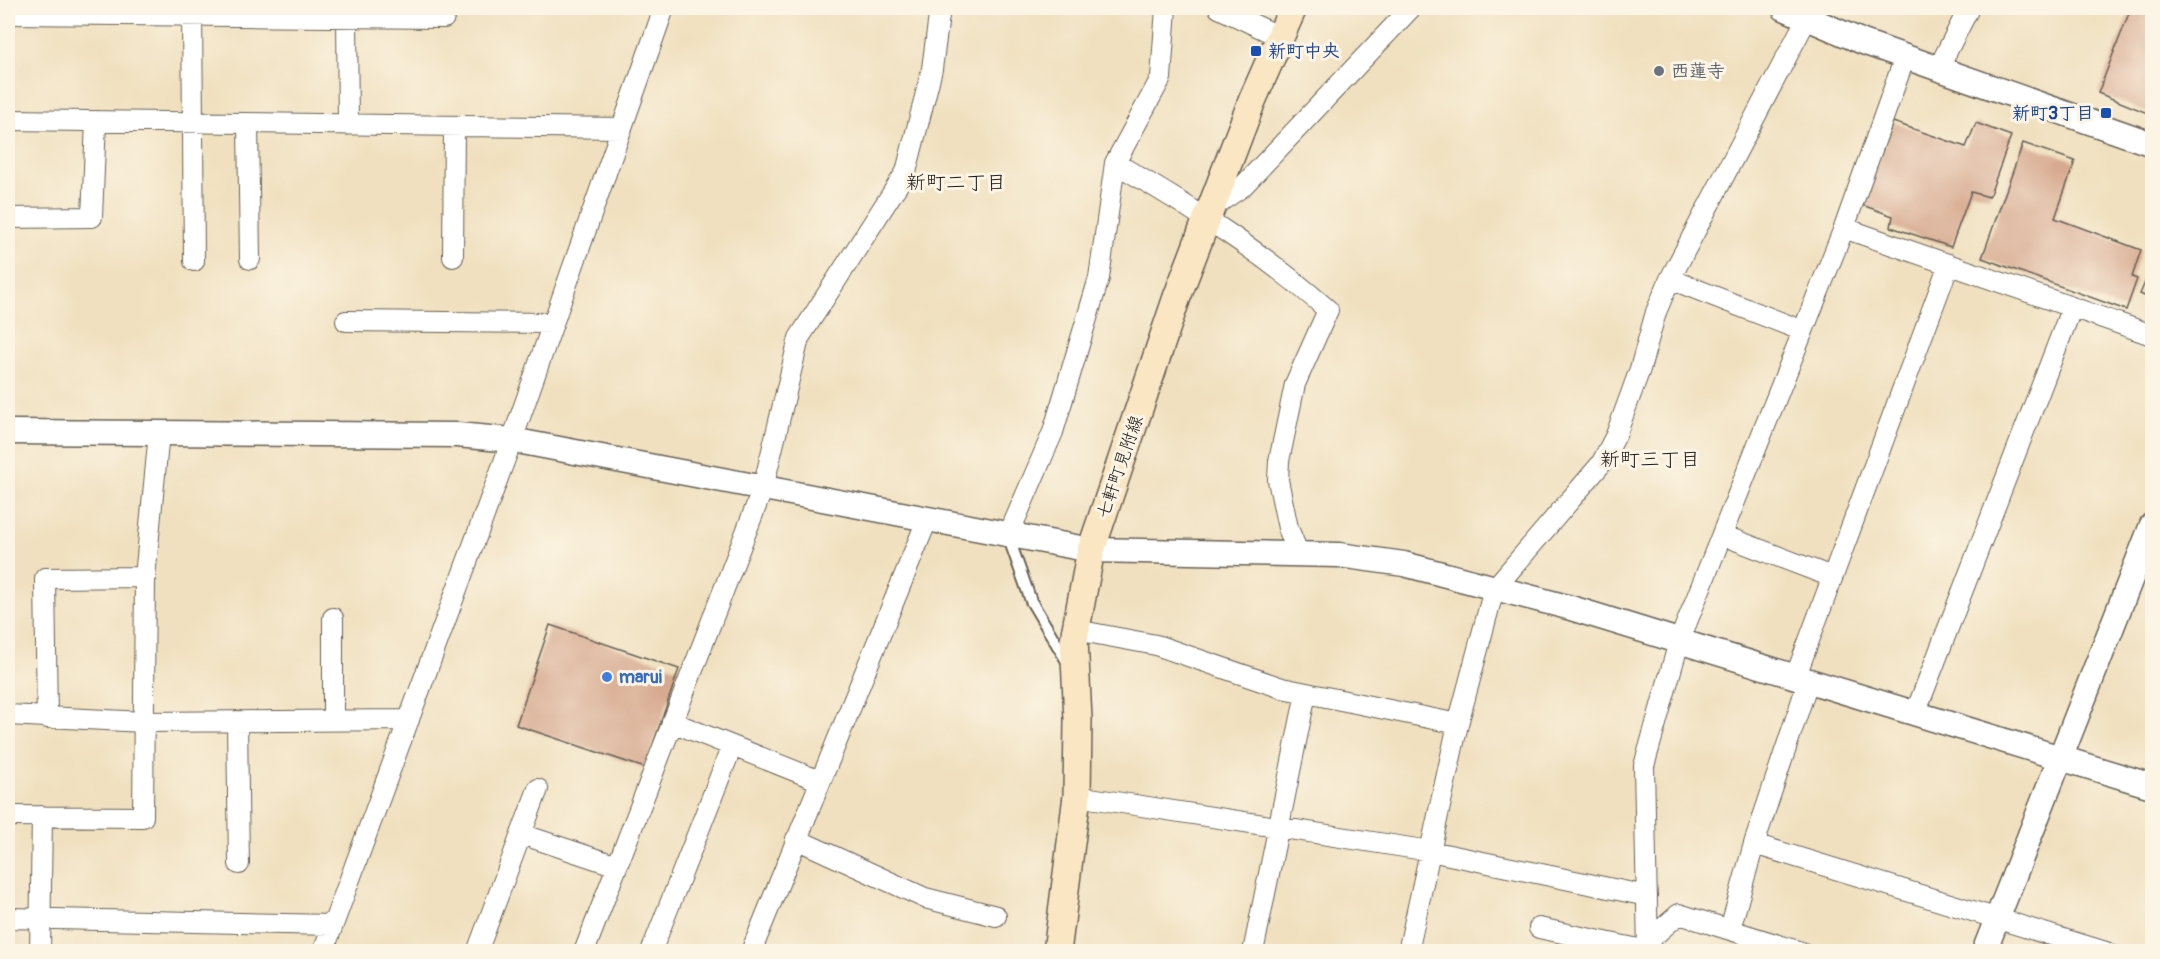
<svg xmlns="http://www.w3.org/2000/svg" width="2160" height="959" font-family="Pangolin,'Klee One',sans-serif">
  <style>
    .building { fill: #d7a98f }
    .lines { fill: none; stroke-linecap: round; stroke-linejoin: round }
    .service-casing { stroke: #666155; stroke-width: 14 }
    .minor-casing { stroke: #666155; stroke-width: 22 }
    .tertiary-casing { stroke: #666155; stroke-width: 27 }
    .secondary-casing { stroke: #666155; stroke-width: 30 }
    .service { stroke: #fff; stroke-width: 10 }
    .minor { stroke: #fff; stroke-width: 20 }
    .tertiary { stroke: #fff; stroke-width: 24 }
    .secondary { stroke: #fbe6c4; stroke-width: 27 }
    .transit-dot { fill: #1a4fb4; stroke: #fcf5e5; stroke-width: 2 }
    .worship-dot { fill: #6b7280; stroke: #fcf5e5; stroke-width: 2 }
    .shop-dot { fill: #3f7fe0; stroke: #fcf5e5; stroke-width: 2 }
    .labels { text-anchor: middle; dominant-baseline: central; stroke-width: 6; stroke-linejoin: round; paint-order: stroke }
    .transit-label { font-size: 18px; font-weight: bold; fill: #164399; stroke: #fcf5e5; text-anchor: start }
    .worship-label { font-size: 18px; font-weight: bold; fill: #5b616d; stroke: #fcf5e5; text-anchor: start }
    .street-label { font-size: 18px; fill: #1c1c1c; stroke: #fcf5e5 }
    .shop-label { font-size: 18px; font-weight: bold; fill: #366cbe; stroke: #fcf5e5; text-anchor: start }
    .neighbourhood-label { font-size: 20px; fill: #1c1c1c; stroke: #fcf5e5 }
  </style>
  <rect width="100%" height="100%" fill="#fcf5e5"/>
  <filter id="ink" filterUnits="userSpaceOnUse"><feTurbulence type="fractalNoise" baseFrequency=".0167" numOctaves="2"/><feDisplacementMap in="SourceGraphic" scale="12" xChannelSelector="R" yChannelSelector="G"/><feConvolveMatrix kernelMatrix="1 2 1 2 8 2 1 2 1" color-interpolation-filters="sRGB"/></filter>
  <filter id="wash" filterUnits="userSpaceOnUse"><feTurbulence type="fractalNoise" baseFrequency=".008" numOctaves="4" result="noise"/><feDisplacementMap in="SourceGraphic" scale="24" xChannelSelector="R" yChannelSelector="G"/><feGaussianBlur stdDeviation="1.35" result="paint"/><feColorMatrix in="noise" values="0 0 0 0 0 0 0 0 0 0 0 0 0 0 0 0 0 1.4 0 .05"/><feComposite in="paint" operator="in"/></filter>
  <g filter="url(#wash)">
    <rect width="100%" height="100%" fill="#f0e0bf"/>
    <g id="blocks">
      <!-- building -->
      <path class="building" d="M 2131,8 L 2152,8 L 2152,115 L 2098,93 Z
        M 1893,122 L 1966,147 L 1976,123 L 2011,136 L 1989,197 L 1971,192 L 1951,247 L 1891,227 L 1893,216 L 1862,205 Z
        M 2023,143 L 2075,161 L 2055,218 L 2141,250 L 2132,277 L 2137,279 L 2126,310 L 1982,258 Z
        M 2152,266 L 2152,299 L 2140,294 Z
        M 550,625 L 679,669 L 645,768 L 516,725 Z"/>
    </g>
  </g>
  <g filter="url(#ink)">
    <use href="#blocks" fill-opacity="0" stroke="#666155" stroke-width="1.5"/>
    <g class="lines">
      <!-- service casing -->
      <g class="service-casing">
        <path id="service" d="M 1008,536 L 1031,601 L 1068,663"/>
      </g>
      <!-- minor casing -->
      <g class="minor-casing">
        <path id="minor" d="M 192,8 L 194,261
          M 1219,8 L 1280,37
          M 8,14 L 444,18
          M 347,17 L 348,125
          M 1938,69 L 1969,8
          M 8,120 L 622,128
          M 248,124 L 250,259
          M 1115,163 C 1190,207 1263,252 1328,310 L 1295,384 L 1279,461 L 1278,480 L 1288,528 L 1299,555
          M 1211,208 L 1242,187 L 1411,8
          M 8,218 L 92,217 L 96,121
          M 1844,228 L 2152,335
          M 453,257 L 454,126
          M 1670,279 L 1803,331
          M 346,321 L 553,323
          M 1722,535 L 1832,577
          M 1008,536 L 1053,432 L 1099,278 L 1115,163 L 1161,78 L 1166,8
          M 1076,630 L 1156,645 L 1282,688 L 1458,724
          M 1795,678 L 1949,264
          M 1915,714 L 2072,307
          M 8,715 L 144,722 L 409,720
          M 47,718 L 45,578 L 145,577
          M 333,720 L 333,618
          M 237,721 L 239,864
          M 672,722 L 820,781
          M 1077,796 L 1430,851 L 1647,896
          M 8,816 L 143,817 L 145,577 L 159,433
          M 521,834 L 617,866
          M 796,839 L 925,898 L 996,916
          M 1754,844 L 2106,952
          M 8,918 L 333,925
          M 1539,928 L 1648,951
          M 1730,929 L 1754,844 L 1808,682
          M 1649,940 L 1679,914 L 1801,952
          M 40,952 L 42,816
          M 323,952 L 512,440 L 664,8
          M 477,952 L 538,789
          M 584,952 L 763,488 L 799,338 L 906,172 L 932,69 L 940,8
          M 651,952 L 732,746
          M 751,952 L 927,520
          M 1253,952 L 1306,693
          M 1408,952 L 1458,724 L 1494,589 L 1601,464 L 1616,435 L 1640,369 L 1656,312 L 1670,279 L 1807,18
          M 1648,952 L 1644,766 L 1679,642 L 1844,228 L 1905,57"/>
      </g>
      <!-- tertiary casing -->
      <g class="tertiary-casing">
        <path id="tertiary" d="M 1784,8 L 1863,42 L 2152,144
          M 8,432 L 457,435 L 512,440 L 1091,550 L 1339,555 L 1404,564 L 1571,608 L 2152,786
          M 1984,952 L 2152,525"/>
      </g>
      <!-- secondary casing -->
      <g class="secondary-casing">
        <path id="secondary" d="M 1057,952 L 1077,796 L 1078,719 L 1074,639 L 1091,550 L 1177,297 L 1252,101 L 1293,8"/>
      </g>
      <!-- service -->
      <use href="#service" class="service"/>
      <!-- minor -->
      <use href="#minor" class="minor"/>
      <!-- tertiary -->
      <use href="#tertiary" class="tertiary"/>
      <!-- secondary -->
      <use href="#secondary" class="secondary"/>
    </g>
  </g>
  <!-- markers -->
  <g class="transit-dot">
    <rect x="1250" y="45" width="12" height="12" rx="3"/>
    <rect x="2100" y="107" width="12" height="12" rx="3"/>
  </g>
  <circle class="worship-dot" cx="1659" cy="71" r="6"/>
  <circle class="shop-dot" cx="607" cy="677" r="6"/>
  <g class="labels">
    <!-- transit labels -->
    <g class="transit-label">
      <text x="1268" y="51">新町中央</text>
      <text x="2094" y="113" text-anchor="end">新町3丁目</text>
    </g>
    <!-- worship labels -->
    <g class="worship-label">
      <text x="1671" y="71">西蓮寺</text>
    </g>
    <!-- street labels -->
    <g class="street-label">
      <text transform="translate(1120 467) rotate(-71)">七軒町見附線</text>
    </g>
    <!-- shop labels -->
    <g class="shop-label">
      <text x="619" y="677">marui</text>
    </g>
    <!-- neighbourhood labels -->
    <g class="neighbourhood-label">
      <text x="956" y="182">新町二丁目</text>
      <text x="1650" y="459">新町三丁目</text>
    </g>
  </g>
  <!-- margin -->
  <rect width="2160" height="959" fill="none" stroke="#fcf5e5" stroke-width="30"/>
</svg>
